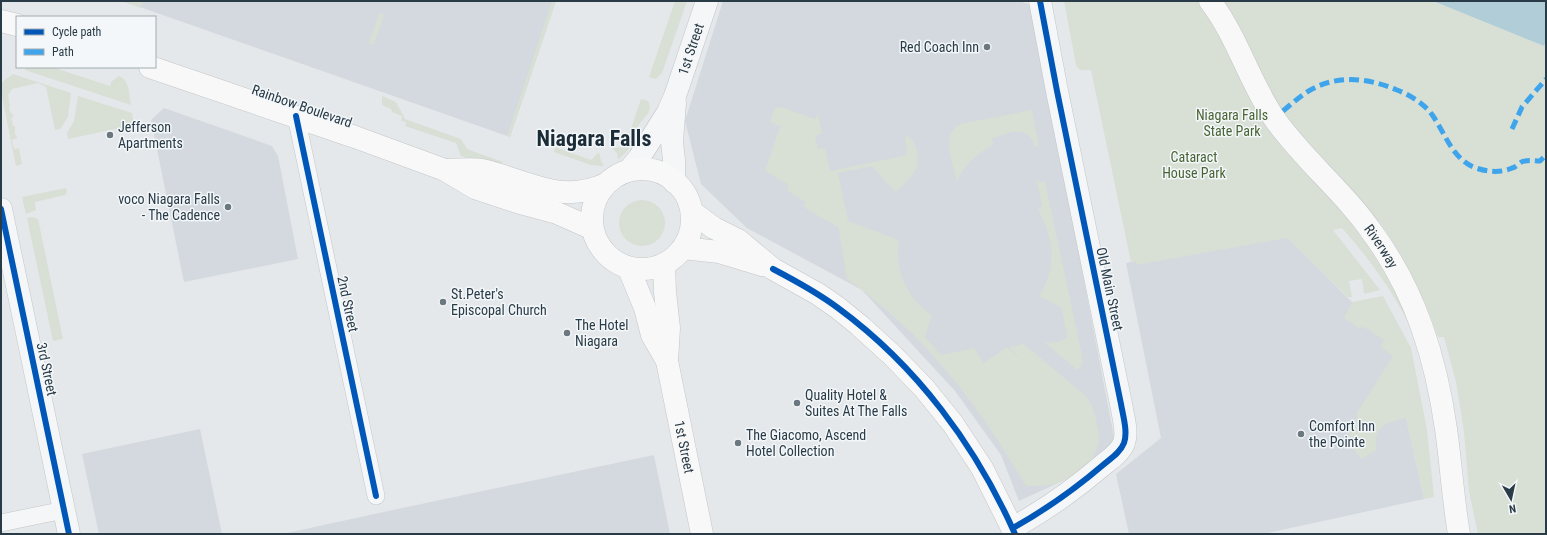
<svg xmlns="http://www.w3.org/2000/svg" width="1547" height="535" font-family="'Roboto Condensed',sans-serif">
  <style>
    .built { fill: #d3d9de }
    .green { fill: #d8dfd5 }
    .water { fill: #b1cdd7 }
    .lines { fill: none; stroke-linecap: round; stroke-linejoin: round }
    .minor-casing { stroke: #c3c6c8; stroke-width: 18 }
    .tertiary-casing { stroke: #c3c6c8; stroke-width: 23 }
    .secondary-casing { stroke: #c3c6c8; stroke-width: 23 }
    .minor { stroke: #f4f6f7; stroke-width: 17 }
    .tertiary { stroke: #f4f6f7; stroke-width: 22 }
    .secondary { stroke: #f8f8f8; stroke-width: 22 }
    .quiet { stroke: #3ea4ec; stroke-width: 5; stroke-dasharray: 10 5; stroke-linecap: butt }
    .cycleway-casing { stroke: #f3f7f9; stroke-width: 8 }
    .cycleway { stroke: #0057b8; stroke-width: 6 }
    .poi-dot { fill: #6b7880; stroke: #f3f7f9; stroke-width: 1.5 }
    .labels { text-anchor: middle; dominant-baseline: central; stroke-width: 3; stroke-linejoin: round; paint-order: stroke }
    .poi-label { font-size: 14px; fill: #293b47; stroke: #f3f7f9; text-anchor: start }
    .street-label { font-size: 14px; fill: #293b47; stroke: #f3f7f9 }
    .park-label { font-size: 14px; fill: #496434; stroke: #f3f7f9 }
    .town-label { font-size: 22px; font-weight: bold; fill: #1b2c37; stroke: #f3f7f9 }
  </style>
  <rect width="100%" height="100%" fill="#e5e8ea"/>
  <!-- built -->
  <path class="built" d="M 142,1 L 556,1 L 510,137 L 140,7 Z
    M 723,1 L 1019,1 L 1031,5 L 1115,442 L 1058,483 L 1019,501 L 1001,455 L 955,391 L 862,290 L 747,228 L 701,184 L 685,121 Z
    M 164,108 L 272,146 L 278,156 L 298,259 L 184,282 L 151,120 Z
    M 1281,231 L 1352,302 L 1394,339 L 1406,418 L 1424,499 L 1263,534 L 1129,534 L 1116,474 L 1161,438 L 1126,263 Z
    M 200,429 L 222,534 L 99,534 L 82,454 Z
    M 654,455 L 670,534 L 282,534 L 407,507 Z"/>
  <!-- green -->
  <path class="green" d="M 121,1 L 143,1 L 141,8 Z
    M 552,1 L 556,1 L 510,137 L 507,136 Z
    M 675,1 L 687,1 L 662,73 L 656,79 L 649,77 Z
    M 1064,1 L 1433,1 L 1544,46 L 1546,41 L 1546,534 L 1478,534 L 1469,491 L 1464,432 L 1456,382 L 1444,337 L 1438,337 C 1423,294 1405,259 1379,221 L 1353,226 C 1376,255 1392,286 1409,319 L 1407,320 C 1389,286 1367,256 1342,228 L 1333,230 L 1380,290 L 1364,294 L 1362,279 L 1349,281 L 1352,297 L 1348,297 L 1287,238 L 1137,265 L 1136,261 L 1131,262 L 1091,70 C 1085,70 1079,72 1076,65 Z
    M 382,13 L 384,16 L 374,44 L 371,45 L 369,42 L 379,14 Z
    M 26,67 L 52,67 L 110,86 L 111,82 L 119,76 C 130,81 129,94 131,105 L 25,70 Z
    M 13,74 L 71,93 L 68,117 L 60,129 L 55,130 L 46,87 L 38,83 L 12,89 L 8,95 L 10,106 L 9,107 L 10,113 L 12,113 L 13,117 L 11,118 L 12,121 L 13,121 L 12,123 L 13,126 L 15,126 L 15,135 L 16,135 L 17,138 L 12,140 L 14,149 L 19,148 L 22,164 L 16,166 L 1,92 L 1,83 Z
    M 78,96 L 132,113 L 134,125 L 68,139 L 67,133 L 74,121 Z
    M 382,96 L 396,102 L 405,119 L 461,139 L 467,149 L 503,162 L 498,168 L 461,156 L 456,143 L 405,126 L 406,122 L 401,121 L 402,116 L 392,112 L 391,109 L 382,105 Z
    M 641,99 L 648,101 C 654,113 643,117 639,125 C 632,138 632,151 618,159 L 617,153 L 612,148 L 625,147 Z
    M 781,107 L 815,119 L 818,113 L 822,134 L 815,136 L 818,149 L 825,148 L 830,171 L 907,155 L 905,138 L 907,136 C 912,138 914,143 916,148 C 924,169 909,180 895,192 L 872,166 L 838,173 L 848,221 L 899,240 C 894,270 907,298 932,315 L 925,337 L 941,355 L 974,348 L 984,363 L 1007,347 L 1018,358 L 1018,357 L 1009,347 L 1024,344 L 1085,395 C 1093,405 1094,411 1097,423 C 1098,429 1100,435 1099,441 C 1096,458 1079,475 1063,481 C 1052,486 1039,486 1027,486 L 1024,483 C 977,402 924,334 847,279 L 838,227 L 803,207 L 806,202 L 786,190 L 789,185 L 765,171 L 780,126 L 770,122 L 775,108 Z
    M 1032,110 L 1039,146 L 1035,147 C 1028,123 1008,133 991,139 L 994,144 C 977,153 966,164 957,181 C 953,164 940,135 960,124 Z
    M 555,147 L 591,160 L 599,152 L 601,161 L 604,166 L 591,165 L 554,152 Z
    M 1036,179 L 1041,182 L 1045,181 L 1083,360 L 1080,368 L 1077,370 L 1044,342 C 1050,344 1062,342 1067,337 L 1062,309 L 1059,306 L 1039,296 C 1057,269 1054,237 1038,210 L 1042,205 Z
    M 66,188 L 67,192 L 65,195 L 35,202 L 36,210 L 26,214 L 22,197 Z
    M619 223a23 23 0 1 1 46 0a23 23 0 1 1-46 0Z
    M 33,217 L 38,219 L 63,339 L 53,341 L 27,218 Z
    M 1383,296 L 1411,348 L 1427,430 L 1434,497 L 1424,499 L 1406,418 C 1385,424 1373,425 1377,450 L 1361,459 L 1357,453 L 1345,442 L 1350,434 L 1348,432 L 1358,416 L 1356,414 L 1393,356 L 1380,347 L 1384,340 L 1362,326 L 1360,329 L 1344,318 L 1352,302 Z"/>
  <!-- water -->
  <path class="water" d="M 1433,1 L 1546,1 L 1546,41 L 1544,46 Z"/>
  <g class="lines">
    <!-- minor casing -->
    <g class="minor-casing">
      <path id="minor" d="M 296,116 L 376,496
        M 1,523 L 64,510"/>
    </g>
    <!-- tertiary casing -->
    <g class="tertiary-casing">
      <g id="tertiary">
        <path id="s1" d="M 629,170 L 639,158 L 668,112 L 675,96 L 707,1"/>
        <path d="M 674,182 L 674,160 L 672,142 L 675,103"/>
        <path d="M 1,209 L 69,534"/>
        <path d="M 1013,528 C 1045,510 1075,489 1103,465 C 1110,459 1120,453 1124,443 C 1128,432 1123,416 1121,404 L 1057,91 L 1040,1"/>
      </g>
    </g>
    <!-- secondary casing -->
    <g class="secondary-casing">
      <g id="secondary">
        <path id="s2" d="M 1210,1 C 1237,36 1249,81 1274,118 C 1303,160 1345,192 1374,235 C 1416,293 1436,359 1446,429 C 1451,464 1453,499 1459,534"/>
        <path d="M 1,21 L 17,25"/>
        <path d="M 150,67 L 355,137 L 445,170 L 475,188 L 520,203 L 557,213 L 591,228"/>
        <circle cx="642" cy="219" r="50"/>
        <path d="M 445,170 C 457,170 471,168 482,170 C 527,180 558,205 606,184"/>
        <path d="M 692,212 L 714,228 L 738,240 L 773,269 L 818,294 L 838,308 L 859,325 L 892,355 L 924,388 L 953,424 L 982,468 L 1015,534"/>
        <path d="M 683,248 L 719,252 L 762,265"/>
        <path id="s3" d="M 664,265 L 665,292 L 669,328 L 667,361 L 702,534"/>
        <path d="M 629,269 L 645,308 L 652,335 L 667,361"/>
      </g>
    </g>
    <!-- minor -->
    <use href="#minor" class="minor"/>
    <!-- tertiary -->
    <use href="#tertiary" class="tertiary"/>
    <!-- secondary -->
    <use href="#secondary" class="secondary"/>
    <!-- quiet -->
    <path class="quiet" d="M 1283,111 C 1290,105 1297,99 1304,94 C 1332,74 1367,77 1397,90 C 1410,95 1425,104 1433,116 C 1446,135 1453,160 1476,168 C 1488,172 1501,173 1512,168 C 1517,167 1520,161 1525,161 C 1530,160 1535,161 1540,161 L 1546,155
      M 1512,129 L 1522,107 L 1546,79"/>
    <!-- cycleway casing -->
    <g class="cycleway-casing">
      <path id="cycleway" d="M 296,116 L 376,496
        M 1,209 L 69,534
        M 773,269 C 796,281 818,293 838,308 C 917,366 976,446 1015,534
        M 1013,528 C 1045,510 1075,489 1103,465 C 1110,459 1120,453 1124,443 C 1128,432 1123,416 1121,404 L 1057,91 L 1040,1"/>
    </g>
    <!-- cycleway -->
    <use href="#cycleway" class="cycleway"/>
  </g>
  <!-- markers -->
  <g class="poi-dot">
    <circle cx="987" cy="47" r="4"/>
    <circle cx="110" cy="135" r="4"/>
    <circle cx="228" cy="207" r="4"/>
    <circle cx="443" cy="302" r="4"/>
    <circle cx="567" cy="333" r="4"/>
    <circle cx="797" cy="403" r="4"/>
    <circle cx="1301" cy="434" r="4"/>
    <circle cx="738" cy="443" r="4"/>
  </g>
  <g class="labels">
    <!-- poi labels -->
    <g class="poi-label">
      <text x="979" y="47" text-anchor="end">Red Coach Inn</text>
      <text x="118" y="127">Jefferson<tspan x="118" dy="16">Apartments</tspan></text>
      <text x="220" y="199" text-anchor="end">voco Niagara Falls<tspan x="220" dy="16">- The Cadence</tspan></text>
      <text x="451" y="294">St.Peter's<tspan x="451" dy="16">Episcopal Church</tspan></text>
      <text x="575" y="325">The Hotel<tspan x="575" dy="16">Niagara</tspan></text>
      <text x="805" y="395">Quality Hotel &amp;<tspan x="805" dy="16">Suites At The Falls</tspan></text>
      <text x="1309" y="426">Comfort Inn<tspan x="1309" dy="16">the Pointe</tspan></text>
      <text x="746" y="435">The Giacomo, Ascend<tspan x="746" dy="16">Hotel Collection</tspan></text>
    </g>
    <!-- street labels -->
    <g class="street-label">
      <text stroke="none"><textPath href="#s1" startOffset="137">1st Street</textPath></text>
      <text transform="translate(302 106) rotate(19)">Rainbow Boulevard</text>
      <text stroke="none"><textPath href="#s2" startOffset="301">Riverway</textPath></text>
      <text transform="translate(1110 289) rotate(78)">Old Main Street</text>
      <text transform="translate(348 304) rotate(78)">2nd Street</text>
      <text transform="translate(47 369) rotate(78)">3rd Street</text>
      <text stroke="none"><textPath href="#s3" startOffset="184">1st Street</textPath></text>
    </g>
    <!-- park labels -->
    <g class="park-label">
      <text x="1232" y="115">Niagara Falls<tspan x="1232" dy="16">State Park</tspan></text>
      <text x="1194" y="157">Cataract<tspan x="1194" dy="16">House Park</tspan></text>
    </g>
    <!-- town labels -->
    <g class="town-label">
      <text x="594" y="138">Niagara Falls</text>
    </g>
  </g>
  <!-- border -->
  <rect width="1547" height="535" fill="none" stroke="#293b47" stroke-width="4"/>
  <!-- legend -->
  <rect x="16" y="16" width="140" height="52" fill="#f3f7f9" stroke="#a2acb2"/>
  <rect x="24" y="29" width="20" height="6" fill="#0057b8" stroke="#a2acb2"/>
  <text x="52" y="36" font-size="12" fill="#293b47">Cycle path</text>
  <rect x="24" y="49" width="20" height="6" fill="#3ea4ec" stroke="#a2acb2"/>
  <text x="52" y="56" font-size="12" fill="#293b47">Path</text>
  <!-- north arrow -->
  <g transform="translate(1511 499) rotate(171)" stroke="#f3f7f9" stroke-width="3" paint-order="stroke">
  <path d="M0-3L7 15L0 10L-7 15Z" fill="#293b47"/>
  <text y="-6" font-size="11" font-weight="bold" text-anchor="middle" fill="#293b47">N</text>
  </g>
</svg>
